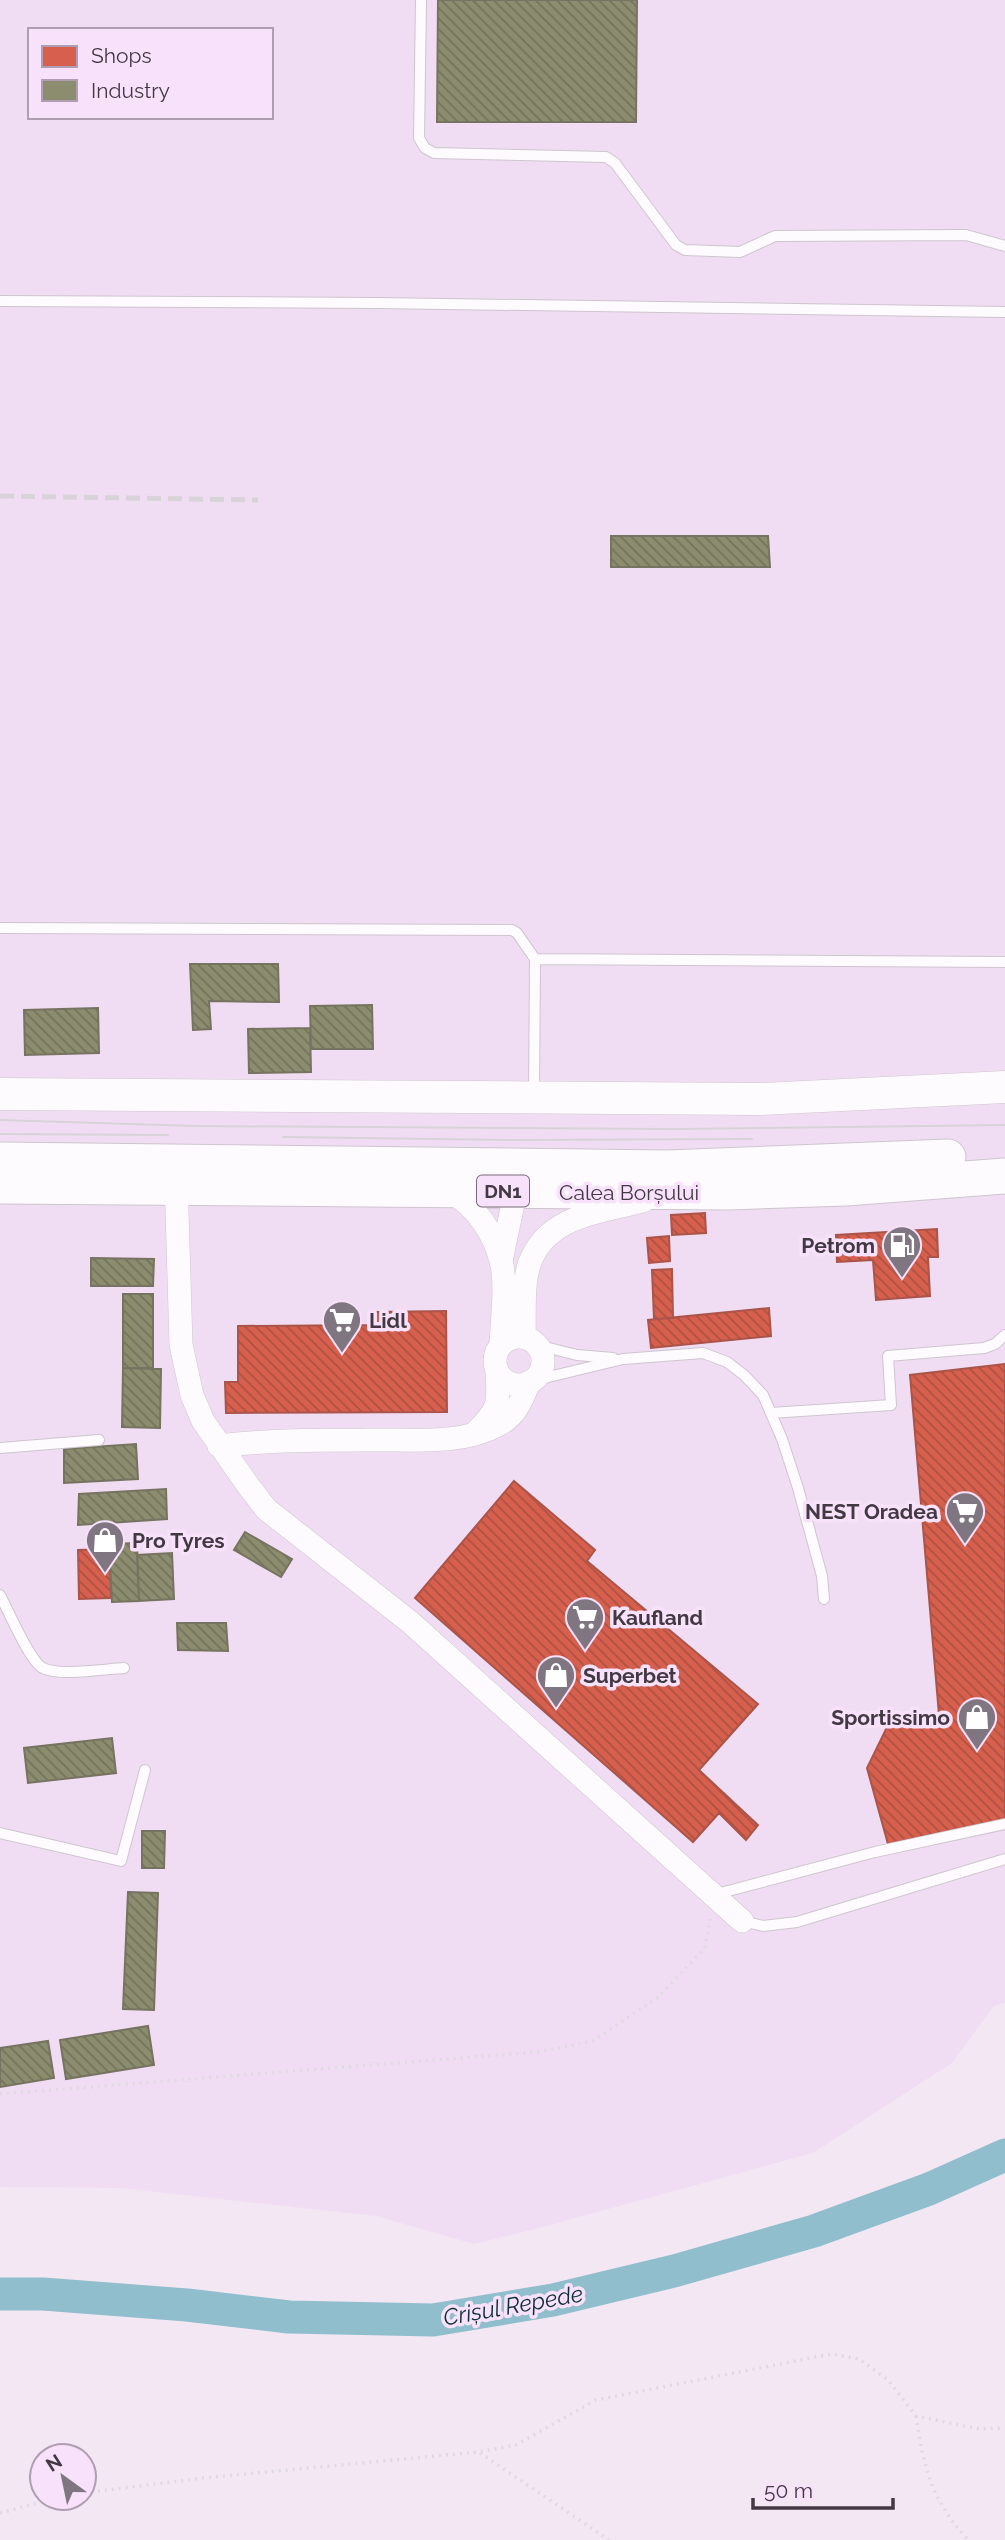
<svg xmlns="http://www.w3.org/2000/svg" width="1005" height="2540" font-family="Raleway,sans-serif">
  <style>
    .built { fill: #f1ddf3; fill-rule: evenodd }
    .shops { fill: url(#shops-back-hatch); stroke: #aa544a; stroke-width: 2 }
    .industry { fill: url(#industry-back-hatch); stroke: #767361; stroke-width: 2 }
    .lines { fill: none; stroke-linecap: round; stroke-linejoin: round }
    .river { stroke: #90becd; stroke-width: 33 }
    .lane-casing { stroke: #cec5cf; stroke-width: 12 }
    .street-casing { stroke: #cec5cf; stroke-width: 24 }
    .secondary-casing { stroke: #cec5cf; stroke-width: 33 }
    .primary-casing { stroke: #cec5cf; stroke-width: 37 }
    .path { stroke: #dfdadf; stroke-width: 3.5; stroke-dasharray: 2 5; stroke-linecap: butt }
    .lane { stroke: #fdfbfd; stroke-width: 10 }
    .street { stroke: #fdfbfd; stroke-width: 23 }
    .secondary { stroke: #fdfbfd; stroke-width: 32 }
    .primary { stroke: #fdfbfd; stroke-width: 35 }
    .tram { stroke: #d8d3d8; stroke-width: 2 }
    .rail { stroke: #d8d3d8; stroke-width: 5; stroke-dasharray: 14 7; stroke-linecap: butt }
    .labels { text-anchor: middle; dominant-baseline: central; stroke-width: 7; stroke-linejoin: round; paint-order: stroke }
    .shield { fill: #f8e1fa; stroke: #796b7a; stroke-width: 2 }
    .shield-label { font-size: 19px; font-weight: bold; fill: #423943 }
    .street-label { font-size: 21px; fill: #423943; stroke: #f8e1fa }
    .poi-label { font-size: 21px; font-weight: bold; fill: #423943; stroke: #f8e1fa; text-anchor: start }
    .water-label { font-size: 23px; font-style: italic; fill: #0c3037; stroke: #f8e1fa }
  </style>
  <defs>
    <pattern id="shops-back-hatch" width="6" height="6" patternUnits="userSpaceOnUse" patternTransform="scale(1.75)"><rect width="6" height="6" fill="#d6604d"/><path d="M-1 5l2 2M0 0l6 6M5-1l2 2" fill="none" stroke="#af5042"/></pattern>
    <pattern id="industry-back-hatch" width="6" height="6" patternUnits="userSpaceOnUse" patternTransform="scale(1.75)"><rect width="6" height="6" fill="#8c8c6e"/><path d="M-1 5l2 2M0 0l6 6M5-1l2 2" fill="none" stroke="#74735c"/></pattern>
  </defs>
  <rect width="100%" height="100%" fill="#f3e7f4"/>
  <!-- built -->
  <path class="built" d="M 0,0 L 1005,0 L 1005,2003 L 994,2006 L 952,2063 L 813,2153 L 539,2228 L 474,2244 L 376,2216 L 120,2188 L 0,2187 ZM 30,30 L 271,30 L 271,117 L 30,117 Z"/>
  <!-- shops -->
  <path class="shops" d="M 705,1213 L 706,1233 L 672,1235 L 671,1215 Z
    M 937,1229 L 938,1257 L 928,1257 L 930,1296 L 876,1300 L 873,1260 L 837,1262 L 836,1235 Z
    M 669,1236 L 670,1261 L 649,1263 L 647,1238 Z
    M 672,1269 L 673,1318 L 654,1319 L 652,1270 Z
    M 769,1308 L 771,1336 L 651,1348 L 648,1320 Z
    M 446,1311 L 447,1412 L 226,1413 L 225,1382 L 238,1382 L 238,1326 L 375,1325 L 375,1312 Z
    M 1005,1364 L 1005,1819 L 888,1844 L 867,1768 L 887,1727 L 939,1715 L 910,1375 Z
    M 514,1481 L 595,1550 L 587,1561 L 758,1704 L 699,1770 L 758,1825 L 746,1840 L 719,1813 L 693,1842 L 415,1598 Z
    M 110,1549 L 111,1598 L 79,1599 L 78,1550 Z"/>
  <!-- industry -->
  <path class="industry" d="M 438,0 L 637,0 L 636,122 L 437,122 Z
    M 611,536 L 768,536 L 770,567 L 611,567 Z
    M 190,964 L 278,964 L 279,1002 L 209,1001 L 211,1029 L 193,1030 Z
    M 372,1005 L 373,1049 L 311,1049 L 310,1006 Z
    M 98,1008 L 99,1053 L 25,1055 L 24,1010 Z
    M 310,1028 L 311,1072 L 249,1073 L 248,1029 Z
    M 91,1258 L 154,1259 L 153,1286 L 91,1286 Z
    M 123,1294 L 153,1294 L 153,1368 L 123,1368 Z
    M 123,1368 L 161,1369 L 160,1428 L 122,1427 Z
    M 136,1444 L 138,1479 L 64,1483 L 64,1449 Z
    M 166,1489 L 167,1519 L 78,1525 L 79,1494 Z
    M 245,1532 L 292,1559 L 281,1577 L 234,1550 Z
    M 137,1543 L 139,1601 L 112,1602 L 109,1544 Z
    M 172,1553 L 174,1599 L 139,1601 L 137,1555 Z
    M 177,1623 L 226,1623 L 228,1651 L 178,1650 Z
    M 112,1738 L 116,1773 L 28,1783 L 24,1748 Z
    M 142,1831 L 165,1831 L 164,1868 L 142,1868 Z
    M 128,1892 L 158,1893 L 154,2010 L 123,2009 Z
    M 148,2026 L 154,2065 L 66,2079 L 60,2040 Z
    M 48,2041 L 54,2078 L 0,2087 L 0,2048 Z"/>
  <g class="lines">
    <!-- river -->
    <path class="river" d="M 0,2294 L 43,2294 L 187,2305 L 289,2317 L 433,2320 L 553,2300 L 674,2271 L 814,2231 L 929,2189 L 1005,2155"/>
    <!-- lane casing -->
    <g class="lane-casing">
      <path id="lane" d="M 421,0 L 419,138 L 425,148 L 434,153 L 606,157 L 615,163 L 676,245 L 685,250 L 740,252 L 775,236 L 966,235 L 1005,246
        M 0,301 L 378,303 L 1005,312
        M 0,928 L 512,930 L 517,933 L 535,959
        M 534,1094 L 535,959 L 1005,962
        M 537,1345 L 577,1355 L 613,1358
        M 532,1381 L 623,1359 L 703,1353 L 727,1362 L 744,1375 L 763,1395 L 782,1439 L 798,1488 L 822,1576 L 824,1599
        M 771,1413 L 891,1405 L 888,1356 L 984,1348 L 995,1344 L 1005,1335
        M 0,1448 L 99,1440
        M 0,1595 C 9,1612 28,1657 41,1667 C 56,1677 105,1669 124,1668
        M 0,1833 L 121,1861 L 145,1770
        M 713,1895 L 875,1852 L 1005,1824
        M 742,1921 L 763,1926 L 797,1922 L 1005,1859"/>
    </g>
    <!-- street casing -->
    <g class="street-casing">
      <path id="street" d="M 176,1176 L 181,1345 L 192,1395 L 203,1421 L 247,1484 L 266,1509 L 410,1622 L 742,1921
        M 450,1191 C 475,1206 494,1232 501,1261 C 507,1284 502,1320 501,1344
        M 501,1261 L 518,1180
        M495 1361a24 24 0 1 1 48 0a24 24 0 1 1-48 0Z
        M 524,1337 C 525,1313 522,1284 530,1262 C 548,1215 601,1212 643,1201
        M 477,1431 C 500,1408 499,1403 497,1372
        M 219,1446 C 268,1440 316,1440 365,1440 C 408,1439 460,1446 498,1425 C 516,1416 522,1400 529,1382"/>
    </g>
    <!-- secondary casing -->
    <g class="secondary-casing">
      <path id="secondary" d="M 0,1094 L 760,1099 L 1005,1087"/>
    </g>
    <!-- primary casing -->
    <g class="primary-casing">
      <path id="primary" d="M 0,1160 L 667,1168 L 948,1157
        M 0,1186 L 728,1192 L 846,1188 L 1005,1176"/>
    </g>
    <!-- path -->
    <path class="path" d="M 0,2094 L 536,2052 L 593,2041 L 657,1998 L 705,1948 L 710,1919
      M 916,2416 C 924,2469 931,2499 968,2540
      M 480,2453 L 609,2540
      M 84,2493 L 203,2478 L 478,2452 L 516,2445 L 596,2400 L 831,2354 L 859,2359 L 888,2380 L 916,2416 L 979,2429 L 1005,2428
      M 0,2513 L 57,2498"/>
    <!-- lane -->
    <use href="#lane" class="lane"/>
    <!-- street -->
    <use href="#street" class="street"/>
    <!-- secondary -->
    <use href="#secondary" class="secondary"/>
    <!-- primary -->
    <use href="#primary" class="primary"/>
    <!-- tram -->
    <path class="tram" d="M 0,1120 L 196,1126 L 674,1129 L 1005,1125
      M 0,1134 L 168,1135
      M 283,1137 L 511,1140 L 752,1139"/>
    <!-- rail -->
    <path class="rail" d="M 0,496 L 258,500"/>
  </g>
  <!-- icons -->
  <defs>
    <g id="fuel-pin" transform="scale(2.0125)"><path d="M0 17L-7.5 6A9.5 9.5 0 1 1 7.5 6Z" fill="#807681" stroke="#f8e1fa"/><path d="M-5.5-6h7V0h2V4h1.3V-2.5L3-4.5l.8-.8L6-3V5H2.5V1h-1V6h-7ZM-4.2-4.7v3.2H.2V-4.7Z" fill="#fff"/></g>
    <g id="supermarket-pin" transform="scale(2.0125)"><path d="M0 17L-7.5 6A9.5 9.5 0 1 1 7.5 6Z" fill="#807681" stroke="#f8e1fa"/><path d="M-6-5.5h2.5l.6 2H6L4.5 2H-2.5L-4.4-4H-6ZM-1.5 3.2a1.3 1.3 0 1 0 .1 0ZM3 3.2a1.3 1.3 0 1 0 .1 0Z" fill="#fff"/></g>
    <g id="shop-pin" transform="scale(2.0125)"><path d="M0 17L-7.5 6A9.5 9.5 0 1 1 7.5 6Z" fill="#807681" stroke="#f8e1fa"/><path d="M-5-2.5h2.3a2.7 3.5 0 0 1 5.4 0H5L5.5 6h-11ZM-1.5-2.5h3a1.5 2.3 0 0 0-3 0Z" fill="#fff"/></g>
  </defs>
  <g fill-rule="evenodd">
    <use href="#fuel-pin" x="902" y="1245"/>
    <use href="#supermarket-pin" x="342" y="1320"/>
    <use href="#supermarket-pin" x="965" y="1511"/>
    <use href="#shop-pin" x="105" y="1540"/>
    <use href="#supermarket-pin" x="585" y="1617"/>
    <use href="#shop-pin" x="556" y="1675"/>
    <use href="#shop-pin" x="977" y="1717"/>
  </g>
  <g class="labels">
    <!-- shield labels -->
    <rect class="shield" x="477" y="1175.5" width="52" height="31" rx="5"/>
    <g class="shield-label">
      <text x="503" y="1191">DN1</text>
    </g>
    <!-- street labels -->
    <g class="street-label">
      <text x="629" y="1192">Calea Borșului</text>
    </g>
    <!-- poi labels -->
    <g class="poi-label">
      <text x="875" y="1245" text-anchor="end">Petrom</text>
      <text x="369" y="1320">Lidl</text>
      <text x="938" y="1511" text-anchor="end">NEST Oradea</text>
      <text x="132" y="1540">Pro Tyres</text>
      <text x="612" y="1617">Kaufland</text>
      <text x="583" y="1675">Superbet</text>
      <text x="950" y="1717" text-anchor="end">Sportissimo</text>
    </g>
    <!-- water labels -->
    <g class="water-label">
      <text transform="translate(513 2305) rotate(-10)">Crișul Repede</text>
    </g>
  </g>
  <!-- legend -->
  <rect x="28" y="28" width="245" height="91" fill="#f8e1fa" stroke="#af9eb1" stroke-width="2"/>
  <rect x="42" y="46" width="35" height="21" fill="#d6604d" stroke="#af9eb1" stroke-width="2"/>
  <text x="91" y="63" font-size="21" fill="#423943">Shops</text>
  <rect x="42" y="80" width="35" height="21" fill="#8c8c6e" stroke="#af9eb1" stroke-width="2"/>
  <text x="91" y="98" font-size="21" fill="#423943">Industry</text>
  <!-- north arrow -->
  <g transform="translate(63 2477) rotate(327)"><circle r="33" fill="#f8e1fa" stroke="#af9eb1" stroke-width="2"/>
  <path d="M0-5L12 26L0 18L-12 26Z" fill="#807681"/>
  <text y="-10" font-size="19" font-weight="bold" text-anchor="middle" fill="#423943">N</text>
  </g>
  <!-- scale -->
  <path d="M753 2498v10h140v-10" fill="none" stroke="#423943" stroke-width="3.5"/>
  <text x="764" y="2498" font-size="21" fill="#423943" stroke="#f8e1fa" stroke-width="5" paint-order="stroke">50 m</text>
</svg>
